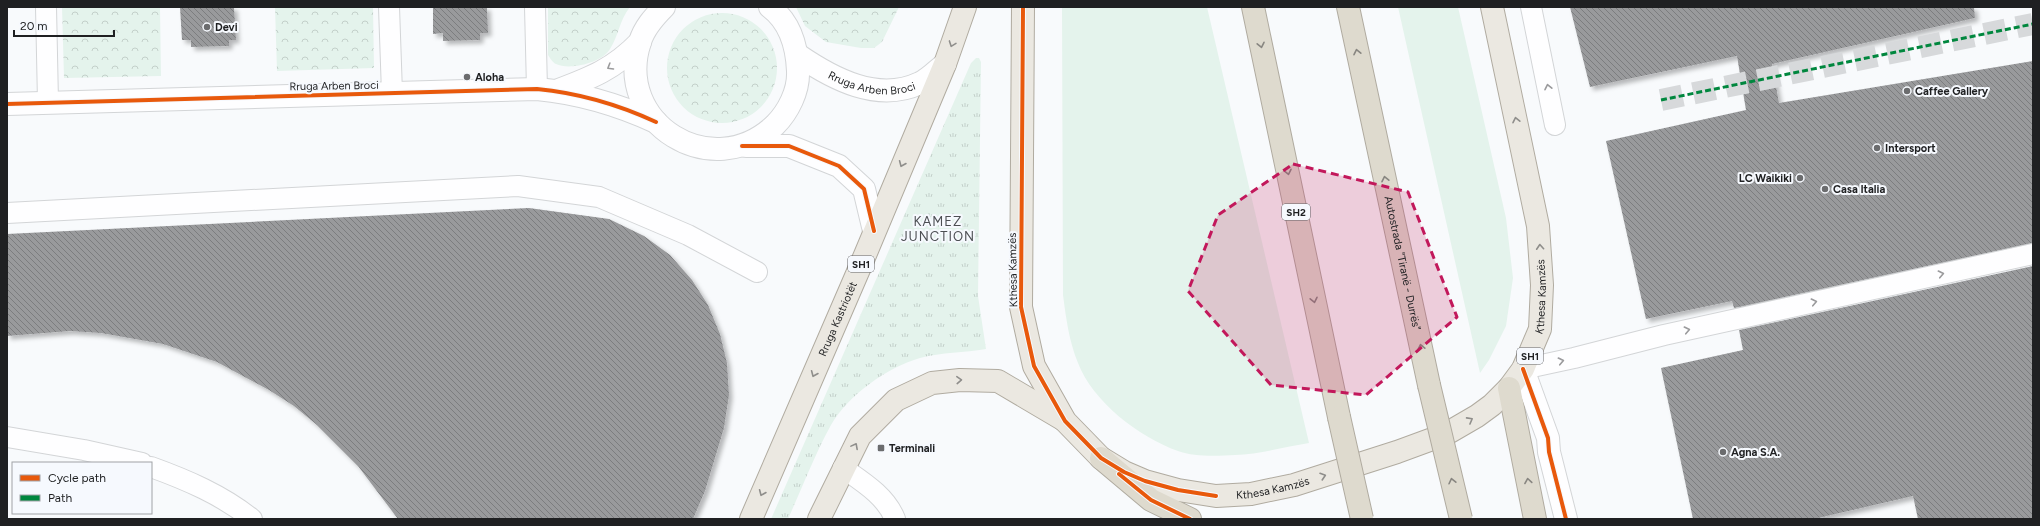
<svg xmlns="http://www.w3.org/2000/svg" width="2040" height="526" font-family="Figtree,sans-serif">
  <style>
    .grass { fill: url(#grass-tufts) }
    .forest { fill: url(#forest-crowns) }
    .park { fill: #e4f3ec }
    .building { fill: url(#building-back-hatch); filter: url(#shadow) }
    .lines { fill: none; stroke-linecap: round; stroke-linejoin: round }
    .street-tunnel { stroke: #d7d9db; stroke-width: 22; stroke-dasharray: 22 11; stroke-linecap: butt }
    .lane-casing { stroke: #d3d5d7; stroke-width: 22 }
    .street-casing { stroke: #d3d5d7; stroke-width: 24 }
    .primary-casing { stroke: #b0aba0; stroke-width: 24 }
    .highway-casing { stroke: #b0aba0; stroke-width: 24 }
    .lane { stroke: #fefeff; stroke-width: 20 }
    .street { stroke: #fefeff; stroke-width: 22 }
    .primary { stroke: #ebe8e1; stroke-width: 22 }
    .highway { stroke: #dedace; stroke-width: 22 }
    .highway-bridge-casing { stroke: #b0aba0; stroke-width: 24; stroke-linecap: butt }
    .highway-bridge { stroke: #dedace; stroke-width: 22 }
    .quiet { stroke: #00873e; stroke-width: 3; stroke-dasharray: 6 3; stroke-linecap: butt }
    .cycleway-casing { stroke: #f6f9fe; stroke-width: 6 }
    .cycleway { stroke: #e8590c; stroke-width: 4 }
    .oneway { stroke: #8f8e8b }
    .oneway2 { stroke: #888681 }
    .oneway3 { stroke: #9a9a9c }
    .marked { fill: #c2185b; fill-opacity: 0.2; stroke: #c2185b; stroke-width: 3; stroke-dasharray: 8 5; stroke-linejoin: round }
    .poi-dot { fill: #6b6c6e; stroke: #f6f9fe; stroke-width: 1.5 }
    .labels { text-anchor: middle; dominant-baseline: central; stroke-width: 4; stroke-linejoin: round; paint-order: stroke }
    .shield { fill: #f6f9fe; stroke: #606164; stroke-width: 1 }
    .shield-label { font-size: 10px; font-weight: bold; fill: #1f2022 }
    .poi-label { font-size: 11px; font-weight: bold; fill: #1f2022; stroke: #f6f9fe; text-anchor: start }
    .street-label { font-size: 11px; fill: #1f2022; stroke: #f6f9fe }
    .quarter-label { font-size: 13px; letter-spacing: 1px; fill: #4c4f53; stroke: #f6f9fe }
  </style>
  <defs>
    <pattern id="grass-tufts" width="24" height="20" patternUnits="userSpaceOnUse"><rect width="24" height="20" fill="#e4f3ec"/><path d="M3 7l-1-3M5 7V3M7 7l1-3M15 17l-1-3M17 17v-4M19 17l1-3" fill="none" stroke="#c3d0ca"/></pattern>
    <pattern id="forest-crowns" width="20" height="18" patternUnits="userSpaceOnUse"><rect width="20" height="18" fill="#e4f3ec"/><path d="M2 6a3 3 0 1 1 6 0M12 15a3 3 0 1 1 6 0" fill="none" stroke="#c3d0ca"/></pattern>
    <pattern id="building-back-hatch" width="6" height="6" patternUnits="userSpaceOnUse"><rect width="6" height="6" fill="#999a9c"/><path d="M-1 5l2 2M0 0l6 6M5-1l2 2" fill="none" stroke="#7c7d7f"/></pattern>
    <filter id="shadow"><feDropShadow dx="3.5" dy="3.5" stdDeviation="2" flood-color="#0004"/></filter>
  </defs>
  <rect width="100%" height="100%" fill="#f8fafc"/>
  <!-- grass -->
  <path class="grass" d="M 976,58 L 979,58 L 981,62 L 978,296 L 986,349 C 964,353 942,352 920,358 C 888,367 848,395 831,425 C 815,454 802,488 788,519 L 771,519 L 971,63 Z"/>
  <!-- forest -->
  <path class="forest" d="M 62,7 L 160,7 L 161,76 L 64,78 Z
    M 275,7 L 373,7 L 374,68 L 277,71 Z
    M 548,7 L 630,7 C 619,21 619,35 610,49 C 603,62 570,71 556,64 C 553,63 550,58 548,55 Z
    M 796,7 L 899,7 L 882,42 L 874,48 L 861,48 L 826,42 L 805,26 Z
    M667 68a55 55 0 1 1 110 0a55 55 0 1 1-110 0Z"/>
  <!-- park -->
  <path class="park" d="M 1062,7 L 1207,7 L 1309,443 C 1285,447 1259,454 1235,455 C 1217,456 1194,457 1178,451 C 1139,437 1093,402 1078,363 C 1069,341 1066,318 1063,295 Z
    M 1398,7 L 1458,7 L 1506,218 L 1513,278 L 1506,326 L 1489,360 L 1480,373 Z"/>
  <!-- building -->
  <path class="building" d="M 180,7 L 234,7 L 236,40 L 229,40 L 229,46 L 191,47 L 191,40 L 182,40 Z
    M 433,7 L 487,7 L 488,33 L 480,33 L 480,40 L 443,41 L 443,33 L 433,34 Z
    M 1570,7 L 1974,7 L 1975,18 L 1772,64 L 1779,103 L 2033,61 L 2033,243 L 1734,308 L 1732,301 L 1646,319 L 1606,141 L 1746,110 L 1737,56 L 1590,87 Z
    M 529,208 L 609,219 L 644,236 L 670,255 L 692,280 L 708,305 L 720,334 L 727,363 L 729,395 L 724,428 L 705,491 L 693,519 L 398,519 L 358,466 L 317,425 L 294,406 L 269,390 L 217,362 L 163,344 L 101,333 L 70,331 L 7,336 L 7,234 Z
    M 2033,266 L 2033,519 L 1918,519 L 1913,496 L 1814,519 L 1693,519 L 1661,368 L 1743,350 L 1739,330 Z"/>
  <g class="lines">
    <!-- street-tunnel -->
    <path class="street-tunnel" d="M 1661,100 L 2033,24"/>
    <!-- lane casing -->
    <g class="lane-casing">
      <path id="lane" d="M 46,7 L 48,102
        M 389,7 L 392,93
        M 535,7 L 537,89
        M 1531,7 L 1555,125
        M 7,213 L 518,186 L 599,197 L 688,235 L 757,272
        M 1523,369 L 1574,358 L 1664,335 L 2033,254
        M 7,437 L 84,450 L 142,463
        M 151,467 C 187,480 222,495 252,519
        M 843,468 C 863,482 886,496 895,519"/>
    </g>
    <!-- street casing -->
    <g class="street-casing">
      <g id="street">
        <path d="M 664,7 C 654,17 644,28 640,42 C 613,123 712,185 775,125 C 788,112 799,91 798,71 C 797,47 790,22 770,7"/>
        <path id="s1" d="M 798,55 C 833,79 878,103 920,83 C 929,79 937,70 945,64"/>
        <path d="M 556,91 C 591,78 614,69 640,42"/>
        <path d="M 7,104 L 537,89 C 579,93 617,104 656,122"/>
        <path d="M 746,146 L 789,146 L 839,166 L 864,189 L 874,231"/>
        <path d="M 1523,369 L 1548,438 L 1549,452 L 1566,519"/>
      </g>
    </g>
    <!-- primary casing -->
    <g class="primary-casing">
      <g id="primary">
        <path id="s2" d="M 1023,7 L 1021,307 L 1034,366 L 1065,421 L 1101,458 L 1124,472 L 1145,481 L 1178,490 L 1216,496 L 1251,494 L 1294,485 L 1397,452 L 1446,434 L 1477,416 L 1492,405 L 1509,388 L 1523,369 L 1540,329 L 1542,285 L 1538,226 L 1492,7"/>
        <path id="s3" d="M 751,519 L 860,267 L 945,64 L 965,7"/>
        <path d="M 819,519 L 860,436 L 896,400 L 932,383 L 960,380 L 998,381 L 1064,420"/>
      </g>
    </g>
    <!-- highway casing -->
    <g class="highway-casing">
      <g id="highway">
        <path d="M 1253,7 L 1339,417"/>
        <path id="s4" d="M 1348,7 L 1429,385"/>
        <path d="M 1509,388 L 1535,519"/>
        <path d="M 1101,458 L 1151,500 L 1190,519"/>
      </g>
    </g>
    <!-- lane -->
    <use href="#lane" class="lane"/>
    <!-- street -->
    <use href="#street" class="street"/>
    <!-- primary -->
    <use href="#primary" class="primary"/>
    <!-- highway -->
    <use href="#highway" class="highway"/>
    <!-- highway-bridge casing -->
    <g class="highway-bridge-casing">
      <path id="highway-bridge" d="M 1429,385 L 1461,519
        M 1339,417 L 1362,519"/>
    </g>
    <!-- highway-bridge -->
    <use href="#highway-bridge" class="highway-bridge"/>
    <!-- quiet -->
    <path class="quiet" d="M 1661,100 L 2033,24"/>
    <!-- cycleway casing -->
    <g class="cycleway-casing">
      <path id="cycleway" d="M 1023,7 L 1021,307 L 1034,366 L 1065,421 L 1101,458 L 1124,472 L 1145,481 L 1178,490 L 1216,496
        M 7,104 L 537,89 C 579,93 617,104 656,122
        M 742,146 L 789,146 L 839,166 L 864,189 L 874,231
        M 1523,369 L 1548,438 L 1549,452 L 1566,519
        M 1119,474 L 1151,500 L 1190,519"/>
    </g>
    <!-- cycleway -->
    <use href="#cycleway" class="cycleway"/>
  </g>
  <!-- one-way arrows -->
  <defs><path id="oneway-chevron" d="M-2-3.5L2.5 0L-2 3.5" fill="none" stroke-width="1.6" stroke-linecap="round" stroke-linejoin="round"/></defs>
  <g class="oneway">
    <use href="#oneway-chevron" transform="translate(952 44) rotate(110)"/>
    <use href="#oneway-chevron" transform="translate(1516 120) rotate(-102)"/>
    <use href="#oneway-chevron" transform="translate(902 164) rotate(113)"/>
    <use href="#oneway-chevron" transform="translate(1540 247) rotate(-94)"/>
    <use href="#oneway-chevron" transform="translate(814 374) rotate(113)"/>
    <use href="#oneway-chevron" transform="translate(959 380) rotate(-3)"/>
    <use href="#oneway-chevron" transform="translate(1470 420) rotate(-29)"/>
    <use href="#oneway-chevron" transform="translate(855 446) rotate(-62)"/>
    <use href="#oneway-chevron" transform="translate(1323 476) rotate(-18)"/>
    <use href="#oneway-chevron" transform="translate(762 493) rotate(113)"/>
  </g>
  <g class="oneway2">
    <use href="#oneway-chevron" transform="translate(1261 45) rotate(78)"/>
    <use href="#oneway-chevron" transform="translate(1357 52) rotate(-102)"/>
    <use href="#oneway-chevron" transform="translate(1288 172) rotate(78)"/>
    <use href="#oneway-chevron" transform="translate(1385 179) rotate(-102)"/>
    <use href="#oneway-chevron" transform="translate(1314 300) rotate(78)"/>
    <use href="#oneway-chevron" transform="translate(1421 347) rotate(-102)"/>
    <use href="#oneway-chevron" transform="translate(1452 481) rotate(-103)"/>
    <use href="#oneway-chevron" transform="translate(1528 481) rotate(-99)"/>
  </g>
  <g class="oneway3">
    <use href="#oneway-chevron" transform="translate(610 67) rotate(149)"/>
    <use href="#oneway-chevron" transform="translate(1548 87) rotate(-102)"/>
    <use href="#oneway-chevron" transform="translate(1941 274) rotate(-12)"/>
    <use href="#oneway-chevron" transform="translate(1814 302) rotate(-12)"/>
    <use href="#oneway-chevron" transform="translate(1687 330) rotate(-12)"/>
    <use href="#oneway-chevron" transform="translate(1561 361) rotate(-12)"/>
  </g>
  <!-- marked area -->
  <path class="marked" d="M 1293,164 L 1408,192 L 1457,317 L 1366,395 L 1271,385 L 1188,291 L 1218,215 Z"/>
  <!-- markers -->
  <g class="poi-dot">
    <circle cx="207" cy="27" r="4"/>
    <circle cx="467" cy="77" r="4"/>
    <circle cx="1907" cy="91" r="4"/>
    <circle cx="1877" cy="148" r="4"/>
    <circle cx="1800" cy="178" r="4"/>
    <circle cx="1825" cy="189" r="4"/>
    <rect x="877" y="444" width="8" height="8" rx="2"/>
    <circle cx="1723" cy="452" r="4"/>
  </g>
  <g class="labels">
    <!-- shield labels -->
    <g class="shield">
      <rect x="1282" y="204" width="28" height="16" rx="3"/>
      <rect x="848" y="256" width="26" height="16" rx="3"/>
      <rect x="1517" y="348" width="26" height="16" rx="3"/>
    </g>
    <g class="shield-label">
      <text x="1296" y="212">SH2</text>
      <text x="861" y="264">SH1</text>
      <text x="1530" y="356">SH1</text>
    </g>
    <!-- poi labels -->
    <g class="poi-label">
      <text x="215" y="27">Devi</text>
      <text x="475" y="77">Aloha</text>
      <text x="1915" y="91">Caffee Gallery</text>
      <text x="1885" y="148">Intersport</text>
      <text x="1792" y="178" text-anchor="end">LC Waikiki</text>
      <text x="1833" y="189">Casa Italia</text>
      <text x="889" y="448">Terminali</text>
      <text x="1731" y="452">Agna S.A.</text>
    </g>
    <!-- street labels -->
    <g class="street-label">
      <text stroke="none"><textPath href="#s1" startOffset="81">Rruga Arben Broci</textPath></text>
      <text transform="translate(334 86) rotate(-1)">Rruga Arben Broci</text>
      <text stroke="none"><textPath href="#s4" startOffset="262">Autostrada "Tiranë - Durrës"</textPath></text>
      <text transform="translate(1013 270) rotate(-91)">Kthesa Kamzës</text>
      <text stroke="none"><textPath href="#s2" startOffset="1015">Kthesa Kamzës</textPath></text>
      <text stroke="none"><textPath href="#s3" startOffset="218">Rruga Kastriotët</textPath></text>
      <text stroke="none"><textPath href="#s2" startOffset="655">Kthesa Kamzës</textPath></text>
    </g>
    <!-- quarter labels -->
    <g class="quarter-label">
      <text x="938" y="221">KAMEZ<tspan x="938" dy="15">JUNCTION</tspan></text>
    </g>
  </g>
  <!-- border -->
  <rect width="2040" height="526" fill="none" stroke="#1f2022" stroke-width="16"/>
  <!-- legend -->
  <rect x="12" y="462" width="140" height="52" fill="#f6f9fe" stroke="#a0a2a6"/>
  <rect x="20" y="475" width="20" height="6" fill="#e8590c" stroke="#a0a2a6"/>
  <text x="48" y="482" font-size="12" fill="#1f2022">Cycle path</text>
  <rect x="20" y="495" width="20" height="6" fill="#00873e" stroke="#a0a2a6"/>
  <text x="48" y="502" font-size="12" fill="#1f2022">Path</text>
  <!-- scale -->
  <path d="M14 30v6h100v-6" fill="none" stroke="#1f2022" stroke-width="2"/>
  <text x="20" y="30" font-size="12" fill="#1f2022" stroke="#f6f9fe" stroke-width="3" paint-order="stroke">20 m</text>
</svg>
